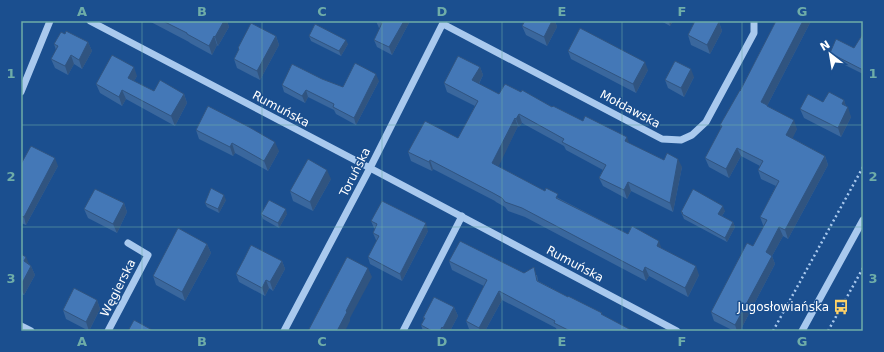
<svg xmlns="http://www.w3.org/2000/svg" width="884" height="352" font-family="'DejaVu Sans',sans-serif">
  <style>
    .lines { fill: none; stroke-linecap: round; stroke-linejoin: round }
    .path { stroke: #a9c9ee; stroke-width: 2.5; stroke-dasharray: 2 3; stroke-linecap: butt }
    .minor { stroke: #a9c9ee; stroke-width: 7 }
    .wall { fill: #3a679d }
    .shaded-wall { fill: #305480 }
    .building { fill: #4478b7; stroke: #305480 }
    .grid { fill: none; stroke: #6fada8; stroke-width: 1; stroke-opacity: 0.55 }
    .labels { text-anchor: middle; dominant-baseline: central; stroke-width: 3; stroke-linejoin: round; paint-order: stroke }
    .street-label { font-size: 12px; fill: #fff; stroke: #1b4f8f }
    .poi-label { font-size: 12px; fill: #fff; stroke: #1b4f8f; text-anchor: end }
    .neatline { fill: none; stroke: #6fada8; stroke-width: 1.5 }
    .grid-label { font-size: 13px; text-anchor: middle; font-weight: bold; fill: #6fada8 }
  </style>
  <rect width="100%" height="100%" fill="#1b4f8f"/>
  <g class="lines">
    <!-- path -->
    <path class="path" d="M 773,331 L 863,167
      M 828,331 L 863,268"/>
    <!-- minor -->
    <path class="minor" d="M 90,21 L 370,168 L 677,331
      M 443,24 L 662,139 L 681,140 L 692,135 L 706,122 L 754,33 L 754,21
      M 21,92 L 50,21
      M 21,326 L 31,331
      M 108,331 L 148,255 L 128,243
      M 284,331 L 370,168 L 444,21
      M 403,331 L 462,216
      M 802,331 L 863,220"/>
  </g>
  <!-- wall -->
  <path class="wall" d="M 149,21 L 227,21 L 229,27 L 218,46 L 217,45 L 212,55 L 190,43 L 189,42 Z
    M 376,21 L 410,21 L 392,55 L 377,47 L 374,40 L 380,29 L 379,28 Z
    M 525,21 L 555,21 L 557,27 L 547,46 L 526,35 L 522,26 Z
    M 661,21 L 673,21 L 670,26 Z
    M 776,21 L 811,21 L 767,106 L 797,129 L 792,138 L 825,156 L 828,165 L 788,239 L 783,236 L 772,256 L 775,264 L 740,331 L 734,331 L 714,321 L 711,312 L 753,246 L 764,226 L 763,225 L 760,217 L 776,186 L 761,179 L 758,170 L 760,166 L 741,156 L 729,178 L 709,167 L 705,158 L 721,128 L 720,125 L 740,91 Z
    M 719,22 L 722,31 L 710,54 L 691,45 L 688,35 Z
    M 65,34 L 88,42 L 92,51 L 82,69 L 74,64 L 68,75 L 55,68 L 51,59 L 56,50 L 54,44 Z
    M 863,35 L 863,74 L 831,58 L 830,53 L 854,48 Z
    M 276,36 L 279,45 L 260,80 L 237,68 L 234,59 L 239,50 L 238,48 Z
    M 309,36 L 348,44 L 341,56 L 311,41 Z
    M 568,51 L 648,70 L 636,93 L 571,59 Z
    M 480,67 L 483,75 L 479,84 L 499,94 L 521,92 L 583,121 L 664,160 L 682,167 L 673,212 L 631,191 L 627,199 L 603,186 L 599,178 L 603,170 L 566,150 L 564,146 L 522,123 L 519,127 L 518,126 L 498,166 L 560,199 L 628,234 L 662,249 L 699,275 L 688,297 L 649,276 L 646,281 L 525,217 L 508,211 L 505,207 L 496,202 L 495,201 L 433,169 L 432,171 L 411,161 L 408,152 L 458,138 L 475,106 L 447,92 L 444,83 Z
    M 137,76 L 134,81 L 154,91 L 184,94 L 187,103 L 175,126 L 126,99 L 122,106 L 100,93 L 96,84 Z
    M 694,77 L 684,97 L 668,88 L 665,80 Z
    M 322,79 L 343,87 L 379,81 L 356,125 L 336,114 L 334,110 L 308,97 L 305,103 L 284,92 L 282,85 Z
    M 844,100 L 846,107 L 851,117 L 841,137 L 804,118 L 800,109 L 823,102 Z
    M 196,130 L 279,151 L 268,171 L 235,153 L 233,156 L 199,139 Z
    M 21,164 L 58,166 L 26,225 L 21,223 Z
    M 331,179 L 313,211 L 293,201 L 290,191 Z
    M 226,200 L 219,213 L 207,207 L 205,203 Z
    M 124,203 L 127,212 L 117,233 L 88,218 L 84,209 Z
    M 725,211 L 722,216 L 733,222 L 735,227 L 727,242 L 684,219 L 681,212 Z
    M 261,214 L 287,214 L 279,228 L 263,219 Z
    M 371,221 L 428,231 L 402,281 L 370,264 L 368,257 L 377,240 L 376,240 L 373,233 L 375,229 L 374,228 Z
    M 207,244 L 211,253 L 185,301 L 156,285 L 153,276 Z
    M 21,254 L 29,264 L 31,266 L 35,275 L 24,295 L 21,294 Z
    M 282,261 L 285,269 L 273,291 L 269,288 L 265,296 L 239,282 L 236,274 Z
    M 449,261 L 537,275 L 538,281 L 568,297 L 602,313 L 602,315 L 633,331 L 557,331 L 556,328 L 502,300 L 485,331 L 473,331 L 469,329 L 466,321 L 484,286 L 452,270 Z
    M 97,300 L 100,309 L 89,331 L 66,319 L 63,310 Z
    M 454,307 L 458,316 L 450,331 L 423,331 L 421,325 L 424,320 L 423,318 Z"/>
  <!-- shaded-wall -->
  <path class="shaded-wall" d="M 224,21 L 227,21 L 229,27 L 218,46 L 215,37 Z
    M 404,21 L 410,21 L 392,55 L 389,47 Z
    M 552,21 L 555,21 L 557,27 L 547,46 L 544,37 Z
    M 669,21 L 673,21 L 670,26 Z
    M 803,21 L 811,21 L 767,106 L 761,102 Z
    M 719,22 L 722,31 L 710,54 L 707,45 Z
    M 214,36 L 217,45 L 212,55 L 209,46 Z
    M 276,36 L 279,45 L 260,80 L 257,71 Z
    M 346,40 L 348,44 L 341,56 L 339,51 Z
    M 88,42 L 92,51 L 82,69 L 79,60 Z
    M 71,55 L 74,64 L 68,75 L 65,66 Z
    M 645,62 L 648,70 L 636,93 L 633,84 Z
    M 134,67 L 137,76 L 131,87 L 128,78 Z
    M 480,67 L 483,75 L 476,89 L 472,80 Z
    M 691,69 L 694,77 L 684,97 L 681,88 Z
    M 376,74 L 379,81 L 356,125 L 354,118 Z
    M 122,90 L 126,99 L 122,106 L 119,97 Z
    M 306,90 L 308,97 L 305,103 L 302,96 Z
    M 184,94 L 187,103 L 175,126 L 171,116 Z
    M 844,100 L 847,109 L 848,107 L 851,117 L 841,137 L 838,128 L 842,104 Z
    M 519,114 L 522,123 L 519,127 L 516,119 Z
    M 515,118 L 518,126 L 496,172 L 492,163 Z
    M 794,120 L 797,129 L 790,144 L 786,135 Z
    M 627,137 L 630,146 L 625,141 Z
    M 275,142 L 279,151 L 268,171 L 264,161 Z
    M 232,143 L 235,153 L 233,156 L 230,147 Z
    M 737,148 L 741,156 L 729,178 L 726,169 Z
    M 825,156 L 828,165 L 788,239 L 785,230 Z
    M 55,158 L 58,166 L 26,225 L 24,217 Z
    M 678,159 L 682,167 L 673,212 L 670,203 Z
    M 430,160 L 433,169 L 432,171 L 429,162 Z
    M 327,170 L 331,179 L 313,211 L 310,202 Z
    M 628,182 L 631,191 L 627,199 L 624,190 Z
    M 224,195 L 226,200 L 219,213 L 218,209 Z
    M 124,203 L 127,212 L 117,233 L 113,224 Z
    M 723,206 L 725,211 L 720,219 L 718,214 Z
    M 286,209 L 287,214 L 279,228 L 278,223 Z
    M 733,222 L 735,227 L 727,242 L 725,238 Z
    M 426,223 L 428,231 L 402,281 L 400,274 Z
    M 779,227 L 783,236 L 772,256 L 775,264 L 740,331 L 737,331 L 735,325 L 766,252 Z
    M 659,241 L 662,250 L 657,246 Z
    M 207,244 L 211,253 L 185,301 L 182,292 Z
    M 26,257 L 30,266 L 24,261 Z
    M 282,261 L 285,269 L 273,291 L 270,282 Z
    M 31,266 L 35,275 L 24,295 L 21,288 L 21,285 Z
    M 696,266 L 699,275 L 688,297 L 685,288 Z
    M 645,267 L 649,276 L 646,281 L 643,272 Z
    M 368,268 L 372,277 L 350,318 L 350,321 L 345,331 L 337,331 L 346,311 Z
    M 266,280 L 269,288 L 265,296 L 262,288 Z
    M 499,291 L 502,300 L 485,331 L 480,331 L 479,328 Z
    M 97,300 L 100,309 L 89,331 L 86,322 Z
    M 454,307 L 458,316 L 450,331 L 444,331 L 443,328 Z
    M 442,327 L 443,331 L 440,331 Z"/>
  <!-- building -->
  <path class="building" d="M 163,21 L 224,21 L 215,37 L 214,36 L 209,46 L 187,34 L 187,33 Z
    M 377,21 L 404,21 L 389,47 L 374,40 L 382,23 Z
    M 525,21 L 552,21 L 544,37 L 522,26 Z
    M 695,21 L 717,21 L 719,22 L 707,45 L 688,35 Z
    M 776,21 L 803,21 L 761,102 L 767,105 L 767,106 L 794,120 L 786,135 L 825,156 L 785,230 L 779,227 L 766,252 L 772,256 L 735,325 L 711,312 L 747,243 L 753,246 L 767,220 L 760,217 L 779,181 L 758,170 L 763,161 L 737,148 L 726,169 L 705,158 L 722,126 L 720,125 L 740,90 L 740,91 Z
    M 251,23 L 276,36 L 257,71 L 234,59 L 239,49 L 238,48 Z
    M 315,24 L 346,40 L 339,51 L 309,36 Z
    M 580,28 L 645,62 L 633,84 L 568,51 Z
    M 66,31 L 88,42 L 79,60 L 71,55 L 65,66 L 51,59 L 58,46 L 54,44 L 61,32 L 65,34 Z
    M 862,35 L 863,35 L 863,70 L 830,53 L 836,39 L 854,48 Z
    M 112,55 L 134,67 L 128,78 L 154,91 L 160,80 L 184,94 L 171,116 L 122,90 L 119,97 L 96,84 Z
    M 458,56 L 480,67 L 472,80 L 499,94 L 505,84 L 521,92 L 522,90 L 552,107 L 553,106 L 583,121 L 585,116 L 627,137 L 625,141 L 664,160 L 667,153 L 678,159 L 670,203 L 628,182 L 624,190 L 599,178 L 606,165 L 562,142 L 564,139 L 519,114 L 516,119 L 515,118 L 492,163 L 545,191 L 546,188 L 558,194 L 556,198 L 628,234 L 632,226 L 659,241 L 657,246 L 696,266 L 685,288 L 645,267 L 643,272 L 522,208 L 505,202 L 502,198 L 493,193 L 430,160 L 429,162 L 408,152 L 425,121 L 458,138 L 478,101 L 444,83 Z
    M 675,61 L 691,69 L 681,88 L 665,80 Z
    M 355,63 L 376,74 L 354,118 L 333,107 L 334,104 L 306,90 L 302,96 L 282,85 L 292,64 L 322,79 L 343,87 Z
    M 829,92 L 844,100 L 842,104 L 848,107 L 838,128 L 800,109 L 808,94 L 823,102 Z
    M 208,106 L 249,127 L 275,142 L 264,161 L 232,143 L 230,147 L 196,130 Z
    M 31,146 L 55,158 L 24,217 L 21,216 L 21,164 Z
    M 308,159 L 327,170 L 310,202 L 290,191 Z
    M 211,188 L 224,195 L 218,209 L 205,203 Z
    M 95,189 L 124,203 L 113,224 L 84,209 Z
    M 693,189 L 723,206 L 718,214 L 733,222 L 725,238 L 682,214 L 683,213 L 681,212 Z
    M 269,200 L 286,209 L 278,223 L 261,214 Z
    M 382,201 L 426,223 L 400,274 L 368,257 L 379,236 L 373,233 L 377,224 L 371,221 Z
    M 178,228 L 207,244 L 182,292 L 153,276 Z
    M 460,241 L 524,273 L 534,267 L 537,281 L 568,297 L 568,296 L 602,313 L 601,314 L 633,331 L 570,331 L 554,323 L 555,321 L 499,291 L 479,328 L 466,321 L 487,280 L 449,261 Z
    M 251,245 L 282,261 L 270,282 L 266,280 L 262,288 L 236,274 L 244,259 Z
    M 21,254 L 26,257 L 24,261 L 31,266 L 21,285 Z
    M 347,257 L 368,268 L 346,311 L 347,312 L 337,331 L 308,331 Z
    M 74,288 L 97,300 L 86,322 L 63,310 Z
    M 434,297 L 454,307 L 443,328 L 442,327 L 440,331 L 432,331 L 421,325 L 425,318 L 423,318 Z
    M 134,320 L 154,331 L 128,331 Z"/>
  <!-- grid -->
  <path class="grid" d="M 142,21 L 142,331M 262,21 L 262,331M 382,21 L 382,331M 502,21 L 502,331M 622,21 L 622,331M 742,21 L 742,331M 21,125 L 863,125M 21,227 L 863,227"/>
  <!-- icons -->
  <defs>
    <g id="bus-bare" transform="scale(1.2)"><path d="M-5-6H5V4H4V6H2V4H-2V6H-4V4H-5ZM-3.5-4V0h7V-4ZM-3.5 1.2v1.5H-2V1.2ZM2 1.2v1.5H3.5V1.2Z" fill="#ffd166" stroke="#1b4f8f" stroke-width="2.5" paint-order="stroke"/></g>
  </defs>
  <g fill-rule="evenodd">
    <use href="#bus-bare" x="841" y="307"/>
  </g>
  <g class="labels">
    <!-- street labels -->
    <g class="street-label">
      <text transform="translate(281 109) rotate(28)">Rumuńska</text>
      <text transform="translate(630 109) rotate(28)">Mołdawska</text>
      <text transform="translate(355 172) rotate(-63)">Toruńska</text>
      <text transform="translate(575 264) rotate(28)">Rumuńska</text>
      <text transform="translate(118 288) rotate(-63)">Węgierska</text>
    </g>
    <!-- poi labels -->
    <g class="poi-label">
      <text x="829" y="307">Jugosłowiańska</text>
    </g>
  </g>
  <!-- border -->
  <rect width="884" height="352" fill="none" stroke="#1b4f8f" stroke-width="44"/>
  <!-- north arrow -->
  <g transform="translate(830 54) rotate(329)" stroke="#1b4f8f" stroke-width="3" paint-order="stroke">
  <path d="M0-3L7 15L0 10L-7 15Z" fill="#ffffff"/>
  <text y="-6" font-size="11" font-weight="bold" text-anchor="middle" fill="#ffffff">N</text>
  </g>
  <rect x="22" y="22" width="840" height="308" class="neatline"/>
  <g class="grid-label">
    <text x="82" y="16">A</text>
    <text x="202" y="16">B</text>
    <text x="322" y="16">C</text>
    <text x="442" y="16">D</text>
    <text x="562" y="16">E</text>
    <text x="682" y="16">F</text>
    <text x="802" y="16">G</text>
    <text x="11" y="78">1</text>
    <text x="873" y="78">1</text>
    <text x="11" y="181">2</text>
    <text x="873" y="181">2</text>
    <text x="11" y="283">3</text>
    <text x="873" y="283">3</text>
    <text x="82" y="346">A</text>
    <text x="202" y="346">B</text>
    <text x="322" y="346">C</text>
    <text x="442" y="346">D</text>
    <text x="562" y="346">E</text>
    <text x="682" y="346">F</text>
    <text x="802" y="346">G</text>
  </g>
</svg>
